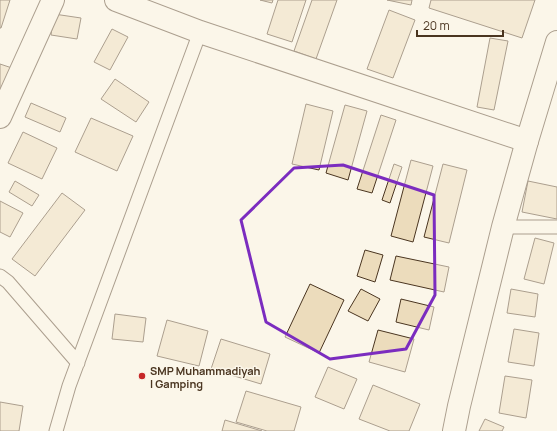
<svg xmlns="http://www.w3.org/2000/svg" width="557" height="431" font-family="Manrope,sans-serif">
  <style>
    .building { fill: #ecdcbc; stroke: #4a3520 }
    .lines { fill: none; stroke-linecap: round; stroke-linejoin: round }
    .service-casing { stroke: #4a3520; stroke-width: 15 }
    .minor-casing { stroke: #4a3520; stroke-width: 24 }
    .tertiary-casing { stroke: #4a3520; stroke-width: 24 }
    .service { stroke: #fbf6e9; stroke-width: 13 }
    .minor { stroke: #fbf6e9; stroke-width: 22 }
    .tertiary { stroke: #fbf6e9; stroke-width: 22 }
    .marked { fill: none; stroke: #7b2cbf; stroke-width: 3; stroke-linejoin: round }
    .poi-dot { fill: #c62828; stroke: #fbf6e9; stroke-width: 1.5 }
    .labels { text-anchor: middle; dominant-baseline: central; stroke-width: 3; stroke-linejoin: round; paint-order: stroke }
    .poi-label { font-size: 11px; font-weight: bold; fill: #4a3520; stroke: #fbf6e9; text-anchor: start }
  </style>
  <rect width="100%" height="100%" fill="#fbf6e9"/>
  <!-- building -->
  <path class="building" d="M 0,0 L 10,0 L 1,28 L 0,28 Z
    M 260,0 L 273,0 L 272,3 Z
    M 278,0 L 306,0 L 292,42 L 267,34 Z
    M 312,0 L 337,0 L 316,59 L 294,51 Z
    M 387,0 L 412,0 L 411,5 Z
    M 431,0 L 535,0 L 522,38 L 429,8 Z
    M 389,10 L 415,20 L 393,78 L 367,69 Z
    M 54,14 L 81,18 L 77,39 L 51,35 Z
    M 112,29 L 128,37 L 110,70 L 94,62 Z
    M 490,38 L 508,41 L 494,110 L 477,107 Z
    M 0,64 L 12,68 L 0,95 Z
    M 115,79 L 149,102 L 136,122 L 101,99 Z
    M 31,103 L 66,118 L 60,132 L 25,117 Z
    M 306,104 L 333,111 L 319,170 L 292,164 Z
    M 345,105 L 367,111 L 348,180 L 326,173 Z
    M 381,115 L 396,120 L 372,193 L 357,189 Z
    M 91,118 L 133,136 L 117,171 L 75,152 Z
    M 23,132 L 57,148 L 42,179 L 8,163 Z
    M 411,160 L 433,166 L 413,242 L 391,236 Z
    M 394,164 L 402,167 L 390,203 L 382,200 Z
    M 443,164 L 467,170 L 449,243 L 424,237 Z
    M 15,181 L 39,195 L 32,206 L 9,192 Z
    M 528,181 L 557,187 L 557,219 L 522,212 Z
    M 62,193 L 85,210 L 35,276 L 12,259 Z
    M 0,201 L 23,213 L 10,237 L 0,232 Z
    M 535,238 L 554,243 L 544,284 L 524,279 Z
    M 365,250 L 383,255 L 375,282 L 357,276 Z
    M 396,256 L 449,267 L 444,292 L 390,280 Z
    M 310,284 L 344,300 L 319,353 L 285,337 Z
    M 361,289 L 380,299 L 368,321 L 348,311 Z
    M 511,289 L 538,294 L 535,317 L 507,313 Z
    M 401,299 L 434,307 L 429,330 L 396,322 Z
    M 115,314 L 146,318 L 143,342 L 112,339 Z
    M 167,320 L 208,331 L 199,366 L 157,356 Z
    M 514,329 L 539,333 L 534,366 L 508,362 Z
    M 378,330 L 414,339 L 405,372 L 369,362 Z
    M 221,339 L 270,354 L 261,384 L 211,369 Z
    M 328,367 L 357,379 L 344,409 L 315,397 Z
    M 505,376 L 532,380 L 526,418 L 499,413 Z
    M 373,385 L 420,404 L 409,431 L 390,431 L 359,419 Z
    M 246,391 L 301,407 L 294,431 L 267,431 L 236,422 Z
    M 0,402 L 23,406 L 19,431 L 0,431 Z
    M 485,419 L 504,427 L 502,431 L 479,431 Z
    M 225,420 L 262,431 L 222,431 Z"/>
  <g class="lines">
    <!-- service casing -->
    <g class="service-casing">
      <path id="service" d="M 503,227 L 557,227
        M 0,276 L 8,282 L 78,363
        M 56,431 L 69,386 L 200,32"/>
    </g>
    <!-- minor casing -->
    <g class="minor-casing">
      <path id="minor" d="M 116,0 L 200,32 L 527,141
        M 0,117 L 53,0"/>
    </g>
    <!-- tertiary casing -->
    <g class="tertiary-casing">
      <path id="tertiary" d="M 454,431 L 459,406 L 503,227 L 527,141 L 557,42"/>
    </g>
    <!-- service -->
    <use href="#service" class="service"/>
    <!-- minor -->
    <use href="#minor" class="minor"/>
    <!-- tertiary -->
    <use href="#tertiary" class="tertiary"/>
  </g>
  <!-- marked area -->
  <path d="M0 0H557V431H0ZM 343,165 L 434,195 L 435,295 L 406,349 L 330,359 L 266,322 L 241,220 L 294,168 Z" fill="#fbf6e9" fill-opacity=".55" fill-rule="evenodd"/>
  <path class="marked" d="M 343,165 L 434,195 L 435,295 L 406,349 L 330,359 L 266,322 L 241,220 L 294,168 Z"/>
  <!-- markers -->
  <circle class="poi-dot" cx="142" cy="376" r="4"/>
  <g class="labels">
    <!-- poi labels -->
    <g class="poi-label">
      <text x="150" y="370">SMP Muhammadiyah<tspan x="150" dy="13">I Gamping</tspan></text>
    </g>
  </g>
  <!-- scale -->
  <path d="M417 30v6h86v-6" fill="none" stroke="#4a3520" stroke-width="2"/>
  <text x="423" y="30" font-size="12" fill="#4a3520" stroke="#fbf6e9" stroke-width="3" paint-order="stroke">20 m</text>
</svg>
